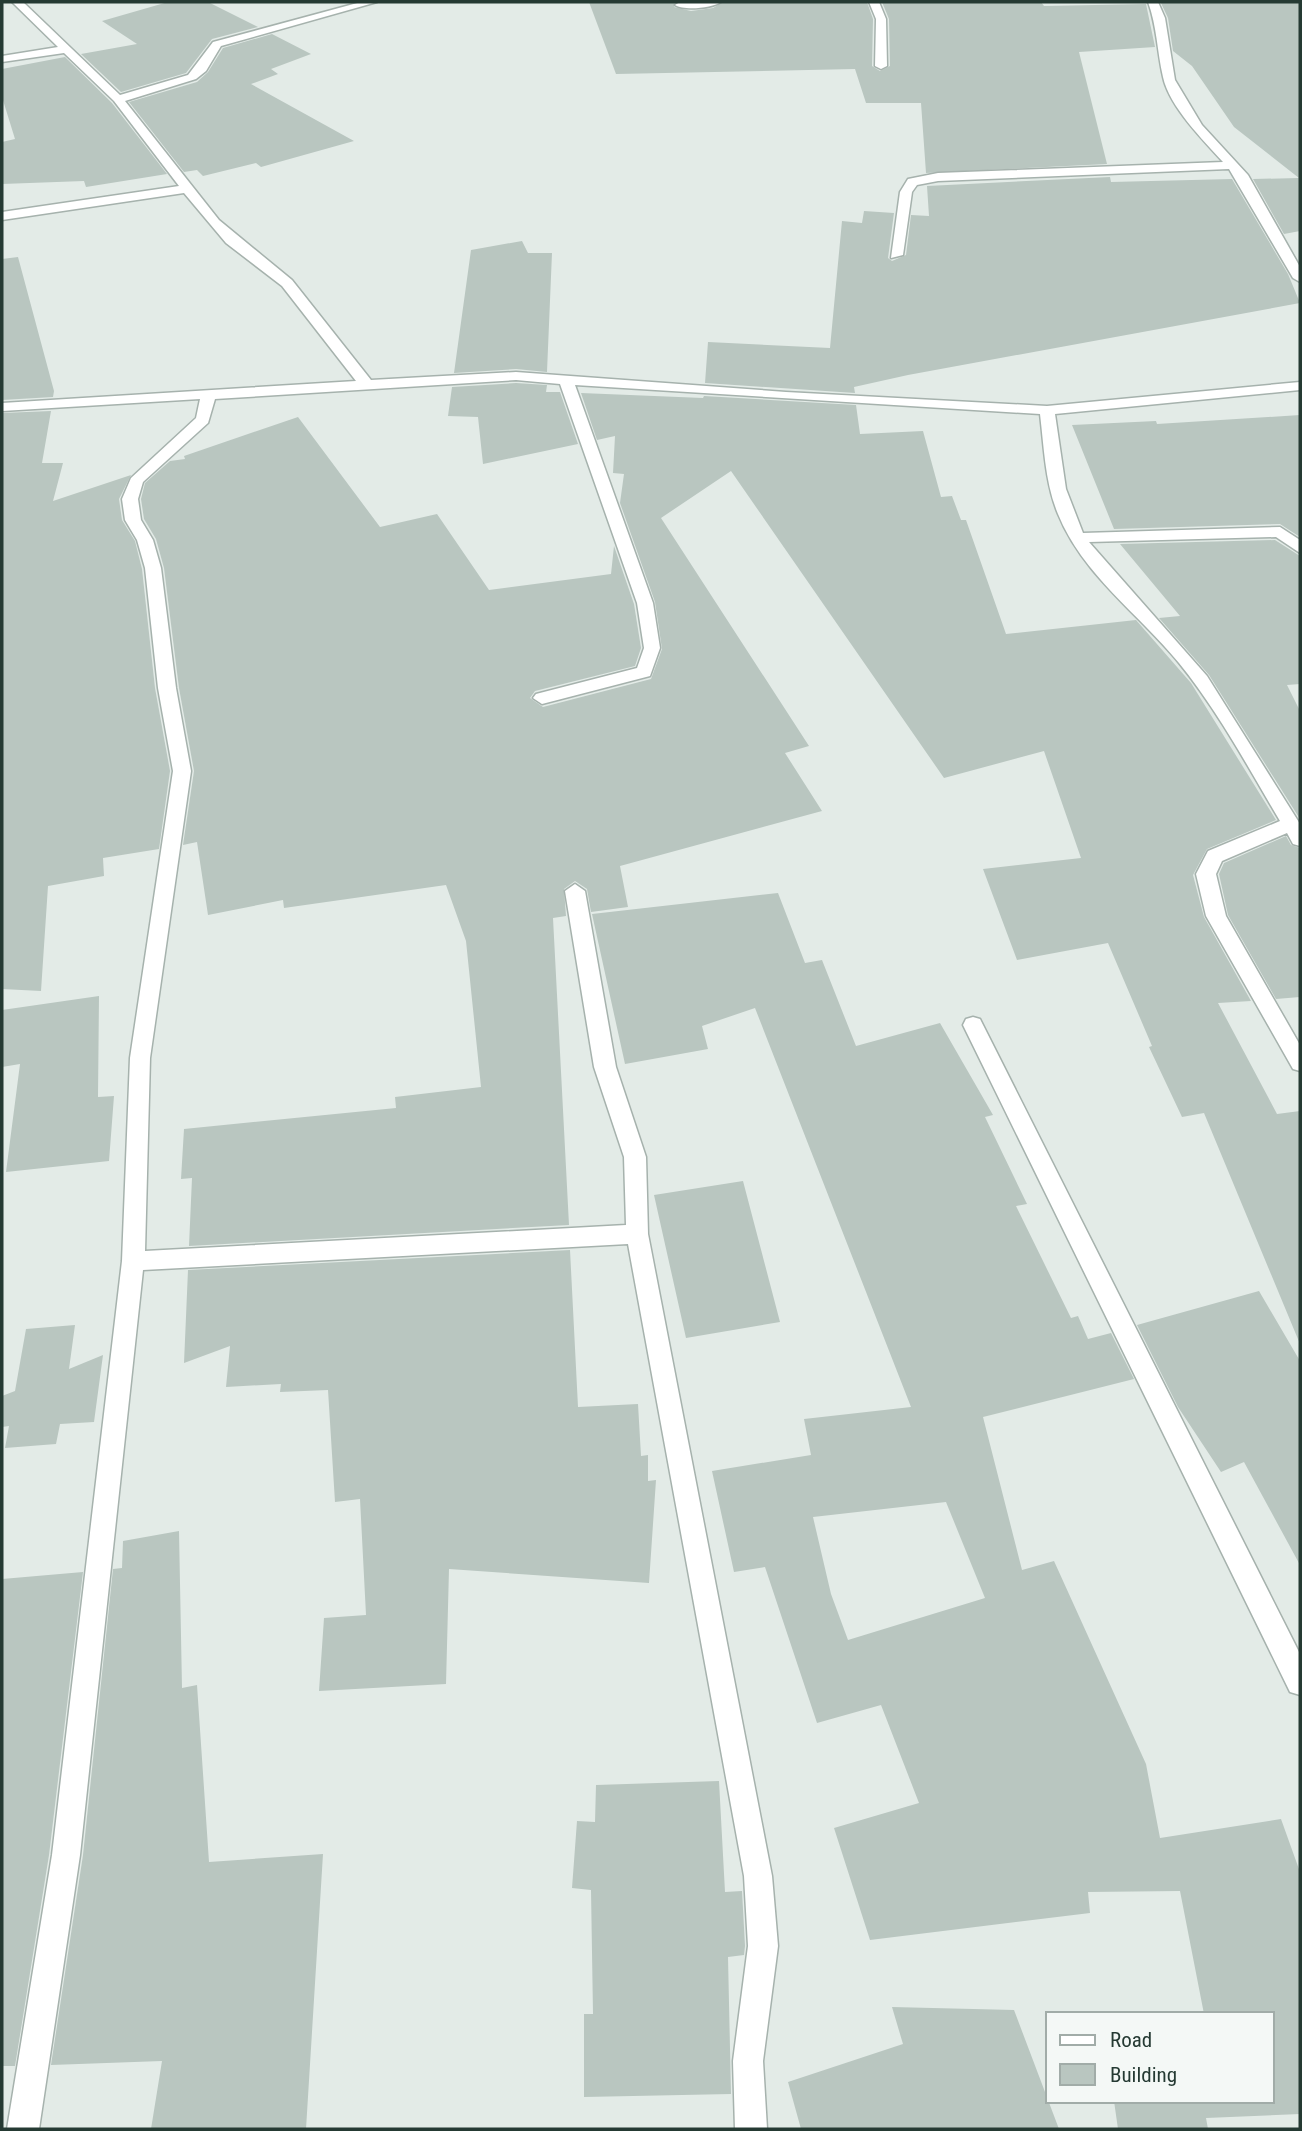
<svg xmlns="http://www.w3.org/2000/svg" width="1302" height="2131" font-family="'Roboto Condensed',sans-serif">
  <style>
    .building { fill: #b9c6c0; fill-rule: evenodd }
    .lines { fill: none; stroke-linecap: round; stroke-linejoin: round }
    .minor-casing { stroke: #a6b2ad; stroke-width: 3 }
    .minor { fill: #fff; fill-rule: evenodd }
  </style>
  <rect width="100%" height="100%" fill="#e3ebe7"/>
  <!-- building -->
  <path class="building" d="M 168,2 L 208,2 L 258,27 L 212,39 L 186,73 L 121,92 L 81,54 L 137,44 L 102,21 Z
    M 589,2 L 675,2 L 674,7 L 691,11 L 713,8 L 723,2 L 867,2 L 873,19 L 872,66 L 880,71 L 890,66 L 889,19 L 882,2 L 1041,2 L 1044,6 L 1146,4 L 1155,47 L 1079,52 L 1107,164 L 926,173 L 921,103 L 866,103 L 855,69 L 616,74 Z
    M 1300,2 L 1300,231 L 1284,234 L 1253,179 L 1299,178 L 1234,127 L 1192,66 L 1173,51 L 1168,18 L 1161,3 Z
    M 272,34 L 311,54 L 271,69 L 278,74 L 251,84 L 354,141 L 261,167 L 256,163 L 203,176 L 197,170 L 184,172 L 129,102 L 197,82 L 208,72 L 223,48 Z
    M 65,57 L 112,103 L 167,174 L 86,187 L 84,181 L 2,184 L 2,142 L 15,139 L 2,97 L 2,69 Z
    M 1110,177 L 1111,182 L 1232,179 L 1288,274 L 1300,303 L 908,375 L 854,387 L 855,393 L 705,383 L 708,342 L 830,348 L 842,221 L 862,223 L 864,211 L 894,213 L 888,258 L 892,261 L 906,255 L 911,215 L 929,216 L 927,186 Z
    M 522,241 L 528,253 L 552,253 L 547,372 L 516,369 L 454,373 L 471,250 Z
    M 18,257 L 54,391 L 53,397 L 2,400 L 2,259 Z
    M 516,383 L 547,385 L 546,392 L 560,392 L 578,444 L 483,464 L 478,417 L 448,416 L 452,387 Z
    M 581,393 L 703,398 L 704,396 L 856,405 L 860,434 L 923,431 L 941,497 L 952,496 L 961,520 L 966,520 L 1006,634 L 1136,620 L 1191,683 L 1276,820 L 1207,849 L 1193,875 L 1204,917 L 1251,1001 L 1218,1003 L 1277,1114 L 1300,1111 L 1300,1344 L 1204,1113 L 1182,1117 L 1149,1047 L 1152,1046 L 1108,943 L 1017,960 L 983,869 L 1081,858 L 1044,751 L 944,778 L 731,471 L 661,518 L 809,746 L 785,753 L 822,811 L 620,866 L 628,907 L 591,912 L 587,889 L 575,881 L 564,889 L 566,916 L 553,918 L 569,1225 L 189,1246 L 192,1178 L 181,1179 L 184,1129 L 396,1108 L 395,1097 L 481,1087 L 466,941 L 446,885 L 284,908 L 283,900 L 208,915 L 197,842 L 183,845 L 194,771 L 179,688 L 164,568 L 156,539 L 144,519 L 141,499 L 145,483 L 170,461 L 185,459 L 184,456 L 298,417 L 380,527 L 437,514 L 489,590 L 611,574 L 614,546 L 634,604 L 641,648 L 635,666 L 535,691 L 530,698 L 543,707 L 651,679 L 662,649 L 655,602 L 620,503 L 624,474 L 613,473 L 615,436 L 597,440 Z
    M 51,411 L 42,463 L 63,463 L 53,501 L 131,475 L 119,499 L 122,520 L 135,541 L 142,569 L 155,688 L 170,771 L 159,849 L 103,858 L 104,876 L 48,886 L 41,991 L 2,989 L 2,413 Z
    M 1300,415 L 1300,537 L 1280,524 L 1114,529 L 1072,425 L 1156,421 L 1157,424 Z
    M 1275,540 L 1300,556 L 1300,684 L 1287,685 L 1300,711 L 1300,819 L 1209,675 L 1159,618 L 1180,616 L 1120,544 Z
    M 1286,836 L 1291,845 L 1300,848 L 1300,997 L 1276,999 L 1228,915 L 1219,874 L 1224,863 Z
    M 778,893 L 805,963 L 822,960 L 856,1046 L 940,1023 L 993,1115 L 985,1117 L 1027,1204 L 1016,1206 L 1071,1318 L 1078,1316 L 1088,1339 L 1111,1333 L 1134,1379 L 983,1417 L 1022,1570 L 1054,1561 L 1146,1764 L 1160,1838 L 1281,1819 L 1300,1872 L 1300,2114 L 1206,2118 L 1208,2129 L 1118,2129 L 1114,2101 L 1272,2101 L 1272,2014 L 1204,2014 L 1180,1891 L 1088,1892 L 1090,1913 L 870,1940 L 834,1828 L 919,1803 L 881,1705 L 817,1723 L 765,1567 L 734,1572 L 712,1471 L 811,1455 L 804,1419 L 911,1407 L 755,1008 L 702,1026 L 708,1049 L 625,1064 L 592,914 ZM 946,1502 L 985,1598 L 848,1640 L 831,1594 L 813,1517 Z
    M 99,996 L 98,1097 L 114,1096 L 109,1161 L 6,1172 L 20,1064 L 2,1067 L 2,1010 Z
    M 743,1181 L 780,1322 L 686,1338 L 654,1195 Z
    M 570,1250 L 578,1407 L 638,1404 L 641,1456 L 648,1455 L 648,1481 L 656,1480 L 649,1583 L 449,1569 L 446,1684 L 319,1691 L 324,1618 L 366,1615 L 360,1499 L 335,1502 L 328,1390 L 280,1392 L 281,1384 L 226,1387 L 230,1346 L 184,1363 L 188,1270 Z
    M 1259,1291 L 1300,1361 L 1300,1565 L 1244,1462 L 1221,1472 L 1178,1407 L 1137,1325 Z
    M 75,1325 L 69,1369 L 103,1355 L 94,1422 L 60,1424 L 56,1444 L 5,1448 L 9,1426 L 2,1427 L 2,1396 L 15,1391 L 26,1329 Z
    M 179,1531 L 182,1688 L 197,1685 L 209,1862 L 323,1854 L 306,2129 L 151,2129 L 162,2061 L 51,2065 L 83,1855 L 113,1569 L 122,1568 L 123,1541 Z
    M 83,1572 L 49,1855 L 15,2066 L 2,2066 L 2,1579 Z
    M 719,1781 L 725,1892 L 742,1891 L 745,1946 L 744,1955 L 728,1957 L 731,2094 L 584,2097 L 584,2014 L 593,2014 L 591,1890 L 572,1888 L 577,1821 L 595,1822 L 596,1785 Z
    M 892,2007 L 1014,2010 L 1059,2129 L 801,2129 L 788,2082 L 903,2044 Z"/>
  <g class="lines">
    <!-- minor casing -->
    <g class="minor-casing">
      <path id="minor" d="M 12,2 L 23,2 L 120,95 L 188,75 L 213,42 L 361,2 L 377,2 L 221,46 L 206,71 L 196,79 L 125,101 L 219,220 L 292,280 L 371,380 L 516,372 L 786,392 L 1047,406 L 1300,382 L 1300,390 L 1055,414 L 1066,489 L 1083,533 L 1280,527 L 1300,540 L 1300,553 L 1276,537 L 1089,542 L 1207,676 L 1300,824 L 1300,846 L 1293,844 L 1287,833 L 1222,861 L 1216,874 L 1226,916 L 1300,1045 L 1300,1071 L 1293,1069 L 1206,916 L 1196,874 L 1208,851 L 1280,821 C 1248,767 1218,711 1179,663 C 1139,614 1082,574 1058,514 C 1045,483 1044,447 1040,414 L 575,385 L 653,603 L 660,648 L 650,676 L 542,704 L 533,698 L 536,694 L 637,668 L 644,648 L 637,603 L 560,384 L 516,380 L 215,399 L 208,423 L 143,482 L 138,499 L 141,520 L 153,540 L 161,568 L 176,688 L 191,771 L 150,1058 L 145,1251 L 626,1225 L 624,1157 L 594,1067 L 565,891 L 575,884 L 585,891 L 616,1067 L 646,1157 L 648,1234 L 772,1876 L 778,1946 L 763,2061 L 767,2129 L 735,2129 L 733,2061 L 748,1946 L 744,1876 L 628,1244 L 143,1270 L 80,1855 L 39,2129 L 7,2129 L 52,1855 L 122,1261 L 130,1058 L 173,771 L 158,688 L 145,568 L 137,540 L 125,520 L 122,499 L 131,478 L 196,418 L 200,399 L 2,411 L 2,403 L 356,381 L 282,286 L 226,243 L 184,193 L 2,220 L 2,212 L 179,186 L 114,101 L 64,53 L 2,62 L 2,56 L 58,47 Z
        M 721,2 C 713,8 684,11 675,5 L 680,2 Z
        M 869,2 L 879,2 L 886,19 L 887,66 L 881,69 L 875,66 L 876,19 Z
        M 1148,2 L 1158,2 L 1165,18 L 1175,80 L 1202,125 L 1248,175 L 1300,267 L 1300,282 L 1293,278 L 1229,169 L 938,181 L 917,185 L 912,192 L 903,255 L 891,258 L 900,192 L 908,179 L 938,173 L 1223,162 C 1203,140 1169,106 1163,77 C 1157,51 1157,26 1148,2 Z
        M 973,1017 L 980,1019 L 983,1025 L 1300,1654 L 1300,1695 L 1290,1692 L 963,1025 L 966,1019 Z"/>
    </g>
    <!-- minor -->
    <use href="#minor" class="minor"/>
  </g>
  <!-- border -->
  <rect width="1302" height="2131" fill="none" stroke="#253a33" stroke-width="7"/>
  <!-- legend -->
  <rect x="1046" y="2012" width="228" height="91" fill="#f4f8f6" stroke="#a1aca8" stroke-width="2"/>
  <rect x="1060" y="2035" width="35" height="10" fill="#ffffff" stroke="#a1aca8" stroke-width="2"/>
  <text x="1110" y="2047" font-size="21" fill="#253a33">Road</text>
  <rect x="1060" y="2064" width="35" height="21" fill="#b9c6c0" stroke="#a1aca8" stroke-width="2"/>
  <text x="1110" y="2082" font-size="21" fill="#253a33">Building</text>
</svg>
